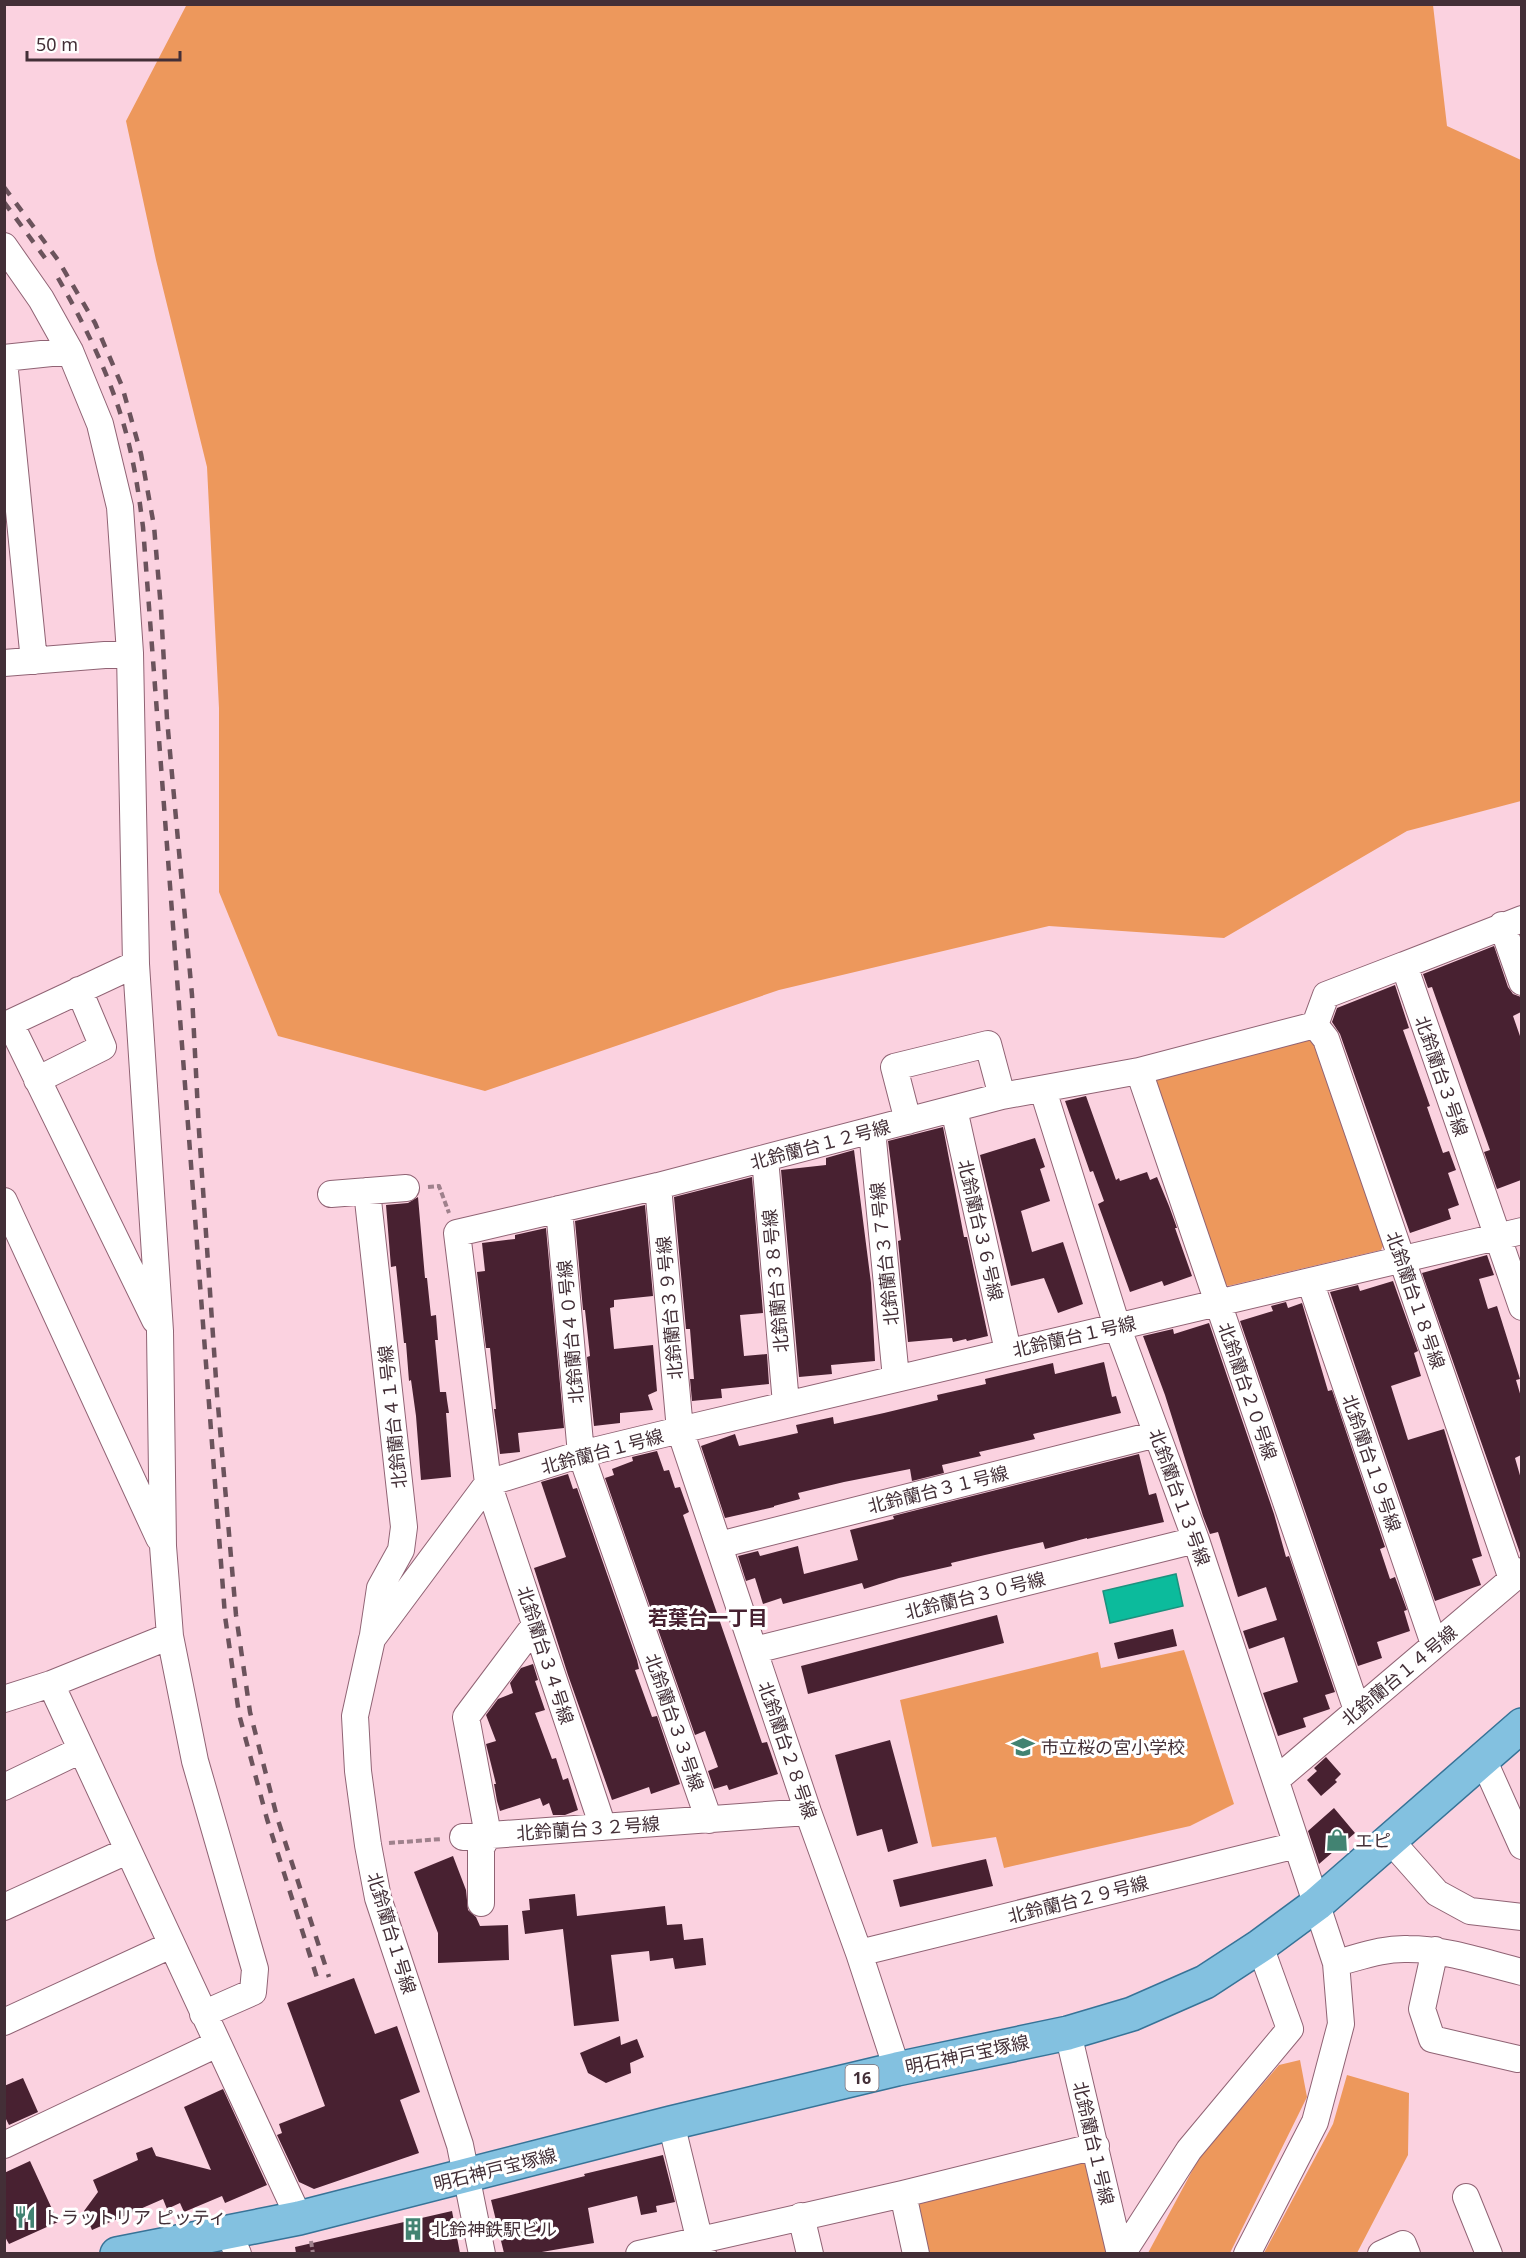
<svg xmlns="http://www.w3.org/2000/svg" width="1526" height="2258" font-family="'Noto Sans','Noto Sans JP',sans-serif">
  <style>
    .green { fill: #ed985c }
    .water { fill: #0cbb9c; stroke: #1c917e; stroke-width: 1.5 }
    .building { fill: #482131 }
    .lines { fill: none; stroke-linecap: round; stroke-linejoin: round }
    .minor-casing { stroke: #906374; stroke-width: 28 }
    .major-casing { stroke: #377397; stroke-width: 36 }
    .path { stroke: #9f818c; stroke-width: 4; stroke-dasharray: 6 3; stroke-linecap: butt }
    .minor { stroke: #fff; stroke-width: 26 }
    .major { stroke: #83c1e0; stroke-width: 33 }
    .rail { stroke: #6b535c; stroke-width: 4.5; stroke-dasharray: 10 10; stroke-linecap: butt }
    .labels { text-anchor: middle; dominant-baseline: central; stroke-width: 6; stroke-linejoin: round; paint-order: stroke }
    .shield { fill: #fff; stroke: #7b6d73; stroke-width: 1.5 }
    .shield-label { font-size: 16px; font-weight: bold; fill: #432f37 }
    .street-label { font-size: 18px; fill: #432f37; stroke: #fff }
    .poi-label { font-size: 18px; fill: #432f37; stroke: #fff; text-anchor: start }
    .neighbourhood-label { font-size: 20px; font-weight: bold; fill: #472131; stroke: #fff }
  </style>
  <rect width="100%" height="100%" fill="#fbd2e0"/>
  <!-- green -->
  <path class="green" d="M 187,4 L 1433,5 L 1447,126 L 1521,160 L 1521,801 L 1407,831 L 1224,938 L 1049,926 L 779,990 L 485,1091 L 278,1036 L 219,892 L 219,708 L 207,467 L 156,260 L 126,121 Z
    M 1310,1038 L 1321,1044 L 1386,1240 L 1381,1250 L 1228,1286 L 1216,1277 L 1152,1085 L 1157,1077 Z
    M 1184,1650 L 1234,1804 L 1190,1826 L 1004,1868 L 996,1837 L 932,1847 L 900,1700 L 1098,1652 L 1101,1668 Z
    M 1300,2060 L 1307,2097 L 1230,2253 L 1148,2253 L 1199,2158 L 1279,2065 Z
    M 1347,2075 L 1409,2093 L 1408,2155 L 1357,2253 L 1264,2253 L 1333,2124 Z
    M 1074,2158 L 1086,2165 L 1107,2241 L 1106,2253 L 924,2253 L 917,2200 Z"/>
  <!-- water -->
  <path class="water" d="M 1176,1574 L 1183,1606 L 1110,1623 L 1103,1591 Z"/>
  <!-- building -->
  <path class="building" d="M 1494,946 L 1508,987 L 1513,994 L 1521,997 L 1521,1012 L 1513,1016 L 1521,1039 L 1521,1180 L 1497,1189 L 1484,1152 L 1490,1150 L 1470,1094 L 1432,987 L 1428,988 L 1423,974 Z
    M 1395,985 L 1409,1028 L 1403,1030 L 1430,1106 L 1427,1107 L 1443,1153 L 1449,1151 L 1456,1170 L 1448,1173 L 1459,1205 L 1448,1209 L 1451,1219 L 1410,1233 L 1340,1034 L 1332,1022 L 1337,1008 Z
    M 1086,1096 L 1116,1180 L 1119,1178 L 1120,1181 L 1147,1172 L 1150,1180 L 1157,1177 L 1169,1206 L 1177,1228 L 1175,1228 L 1192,1276 L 1164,1286 L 1162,1281 L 1130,1292 L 1098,1204 L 1104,1201 L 1093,1171 L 1090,1172 L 1065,1101 Z
    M 943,1127 L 964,1237 L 967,1237 L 988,1336 L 967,1341 L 966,1339 L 953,1342 L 952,1338 L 908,1342 L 898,1241 L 901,1240 L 888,1141 Z
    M 1035,1138 L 1045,1167 L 1040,1169 L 1050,1201 L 1021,1211 L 1032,1252 L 1063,1242 L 1083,1304 L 1058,1313 L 1044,1278 L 1011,1286 L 980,1155 Z
    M 854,1150 L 871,1283 L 875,1361 L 831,1365 L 832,1374 L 799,1377 L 781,1170 L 826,1165 L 826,1158 Z
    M 752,1177 L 763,1313 L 740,1315 L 744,1356 L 767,1354 L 769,1384 L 721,1389 L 722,1398 L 692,1401 L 690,1379 L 694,1379 L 690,1329 L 686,1329 L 674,1197 Z
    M 418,1197 L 425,1278 L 427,1278 L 431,1316 L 436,1315 L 438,1340 L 435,1340 L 440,1392 L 446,1392 L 447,1400 L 449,1413 L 446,1413 L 451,1477 L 421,1480 L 416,1416 L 411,1380 L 409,1381 L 406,1343 L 404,1343 L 396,1266 L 391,1267 L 386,1205 L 408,1203 Z
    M 645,1205 L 653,1296 L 614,1300 L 614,1307 L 610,1308 L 614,1349 L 653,1345 L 657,1391 L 648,1395 L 653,1410 L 620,1413 L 620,1423 L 594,1426 L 587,1357 L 590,1356 L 585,1310 L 583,1310 L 575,1221 Z
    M 546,1228 L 564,1428 L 518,1433 L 520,1452 L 500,1454 L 494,1409 L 496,1409 L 490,1348 L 486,1348 L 477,1272 L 485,1271 L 482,1243 L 515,1239 L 515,1235 Z
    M 1487,1255 L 1494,1275 L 1479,1279 L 1488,1309 L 1497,1306 L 1520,1379 L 1516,1380 L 1521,1397 L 1521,1455 L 1515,1458 L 1521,1479 L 1521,1556 L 1422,1273 Z
    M 1393,1281 L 1418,1351 L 1414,1353 L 1421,1376 L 1391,1386 L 1408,1440 L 1444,1429 L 1482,1556 L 1472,1559 L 1481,1585 L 1435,1601 L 1330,1292 L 1358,1285 L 1360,1291 Z
    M 1286,1302 L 1288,1308 L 1302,1303 L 1328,1391 L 1332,1390 L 1385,1547 L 1380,1549 L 1390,1579 L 1395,1577 L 1407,1610 L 1404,1611 L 1410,1631 L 1377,1642 L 1382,1658 L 1358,1666 L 1240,1321 L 1273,1311 L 1271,1306 Z
    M 1209,1323 L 1274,1514 L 1286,1557 L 1289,1556 L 1335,1692 L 1325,1695 L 1330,1709 L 1303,1718 L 1306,1727 L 1278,1736 L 1263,1693 L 1298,1682 L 1284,1637 L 1249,1649 L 1243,1631 L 1277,1620 L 1266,1587 L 1238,1597 L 1218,1532 L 1210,1534 L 1203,1516 L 1165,1395 L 1143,1336 L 1173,1329 L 1174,1334 Z
    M 1104,1362 L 1112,1397 L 1116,1396 L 1121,1413 L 1033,1434 L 1035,1439 L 979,1452 L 981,1456 L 942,1465 L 944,1473 L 912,1481 L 910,1469 L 844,1482 L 798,1493 L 800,1499 L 774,1506 L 774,1507 L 725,1518 L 701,1446 L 735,1434 L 739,1446 L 798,1433 L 796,1425 L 833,1417 L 834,1424 L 884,1413 L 938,1400 L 937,1395 L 986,1384 L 985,1379 L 1053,1363 L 1055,1374 Z
    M 657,1451 L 664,1471 L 669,1470 L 675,1488 L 680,1487 L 689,1512 L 683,1515 L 762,1743 L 767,1742 L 778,1774 L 729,1790 L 727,1785 L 714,1789 L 708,1771 L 718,1767 L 705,1731 L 695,1735 L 605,1478 L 614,1475 L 612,1469 L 633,1461 L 632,1457 Z
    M 1139,1454 L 1149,1495 L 1156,1493 L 1164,1522 L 1087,1539 L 1087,1538 L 1045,1549 L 1043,1542 L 985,1555 L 951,1563 L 952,1566 L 899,1578 L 864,1589 L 862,1583 L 783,1604 L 781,1598 L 763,1604 L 755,1578 L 746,1581 L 738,1556 L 758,1551 L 760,1556 L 798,1546 L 804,1574 L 858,1560 L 850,1530 L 894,1519 L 893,1516 Z
    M 568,1474 L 573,1489 L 577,1488 L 637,1660 L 639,1669 L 635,1670 L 652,1717 L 657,1716 L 680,1784 L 651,1794 L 649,1787 L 612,1800 L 568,1675 L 534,1568 L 566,1557 L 541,1482 Z
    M 997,1615 L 1004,1643 L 808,1694 L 801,1666 Z
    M 1173,1629 L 1177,1646 L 1118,1659 L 1114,1643 Z
    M 533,1664 L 538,1680 L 535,1681 L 545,1710 L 535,1713 L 552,1759 L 556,1758 L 563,1780 L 568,1778 L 578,1810 L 565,1815 L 553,1815 L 549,1803 L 543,1806 L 540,1798 L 500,1811 L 497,1801 L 494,1784 L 496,1784 L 486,1744 L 496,1741 L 486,1715 L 498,1699 L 513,1693 L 510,1683 L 521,1668 Z
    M 890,1740 L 918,1843 L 888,1852 L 882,1829 L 857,1836 L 835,1755 Z
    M 1326,1757 L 1341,1774 L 1335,1780 L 1337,1782 L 1321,1796 L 1307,1780 L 1317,1771 L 1314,1768 Z
    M 1334,1808 L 1355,1833 L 1319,1864 L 1308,1831 Z
    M 453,1856 L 466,1890 L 468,1910 L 476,1917 L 480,1926 L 508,1925 L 509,1960 L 438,1963 L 438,1933 L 414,1872 Z
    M 986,1859 L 993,1886 L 900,1907 L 893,1880 Z
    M 575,1894 L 577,1916 L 665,1906 L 667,1925 L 682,1924 L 684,1940 L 703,1938 L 706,1965 L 675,1969 L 673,1958 L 650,1961 L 649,1951 L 611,1955 L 619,2021 L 574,2026 L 563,1929 L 525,1934 L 522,1911 L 530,1910 L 529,1899 Z
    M 354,1978 L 375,2034 L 397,2026 L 420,2092 L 400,2100 L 419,2153 L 314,2189 L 299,2182 L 277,2135 L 282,2133 L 279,2124 L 325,2106 L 287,2003 Z
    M 620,2036 L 621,2045 L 637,2039 L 644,2057 L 630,2063 L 631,2073 L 606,2083 L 588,2073 L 580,2053 Z
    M 23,2078 L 38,2112 L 9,2125 L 4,2115 L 4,2086 Z
    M 223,2089 L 267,2185 L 225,2203 L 222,2196 L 184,2212 L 180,2203 L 167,2209 L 163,2199 L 92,2230 L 84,2211 L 98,2192 L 93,2180 L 138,2160 L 136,2153 L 152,2147 L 156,2156 L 211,2170 L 184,2107 Z
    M 663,2155 L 675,2202 L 656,2206 L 657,2212 L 641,2215 L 637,2196 L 588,2208 L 594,2243 L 536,2253 L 504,2253 L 491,2200 L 585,2176 L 584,2174 Z
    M 30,2161 L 58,2222 L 9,2244 L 4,2235 L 4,2173 Z
    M 452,2211 L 460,2253 L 296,2253 L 295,2247 Z"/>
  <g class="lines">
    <!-- minor casing -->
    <g class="minor-casing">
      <path id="minor" d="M 4,246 L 41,299 L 70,351 L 100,424 L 120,507 L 130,653 L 136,964 L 160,1331 L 163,1546 L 170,1636 L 195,1761 L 255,1969 L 253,1992 L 203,2014
        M 4,358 L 70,351
        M 4,361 L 34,661
        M 4,663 L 130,653
        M 1522,919 L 1404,965 L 1522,1307
        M 1502,925 L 1522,982
        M 136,964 L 10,1023 L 155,1320
        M 1315,1025 L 1326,1039 L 1512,1579
        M 1139,1071 L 1357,1710
        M 37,1080 L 103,1047 L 79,990
        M 1043,1090 L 1117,1326 L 1196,1540 L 1336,1963 L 1341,2024 L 1315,2122 L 1247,2254
        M 954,1109 L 1008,1351
        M 908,1121 L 894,1067 L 988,1044 L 1002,1096
        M 872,1130 L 896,1378
        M 765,1158 L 786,1404
        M 658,1186 L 680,1430 L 808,1812 L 859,1953 L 897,2069
        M 367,1191 L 404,1527 L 401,1550 L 380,1588 L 373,1635
        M 331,1194 L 406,1188
        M 4,1201 L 159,1538
        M 559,1209 L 581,1454 L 709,1820
        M 1310,1281 L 1434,1644
        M 719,1545 L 1157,1434
        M 755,1650 L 1196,1540
        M 51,1684 L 299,2218
        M 4,1699 L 51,1684 L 170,1636
        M 1483,1759 L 1522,1846
        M 1277,1779 L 1522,1571
        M 4,1787 L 81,1750
        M 603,1827 L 488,1483 L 457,1233 L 658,1186 L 1002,1096 L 1139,1071 L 1315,1025 L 1326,995 L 1404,965
        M 463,1837 L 808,1812
        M 1390,1840 L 1437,1893 L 1470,1911 L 1522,1917
        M 481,1903 L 481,1848 L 488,1835 L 466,1717 L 535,1625
        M 4,1907 L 127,1851
        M 1435,1950 L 1422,2009 L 1432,2039 L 1518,2059
        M 859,1953 L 1297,1845
        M 1336,1963 C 1360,1957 1383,1948 1408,1949 C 1446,1949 1485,1963 1522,1972
        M 4,2022 L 171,1945
        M 1068,2033 L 1120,2254
        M 671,2123 L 703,2254
        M 4,2145 L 217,2044
        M 903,2194 L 916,2254
        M 1466,2197 L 1489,2254
        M 801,2216 L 810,2254
        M 228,2231 L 238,2254
        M 482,2254 L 460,2145 L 378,1898 L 368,1845 L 358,1771 L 355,1716 L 372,1639 L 488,1483 L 581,1454 L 680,1430 L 1522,1231
        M 639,2254 L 903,2194 L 1096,2146
        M 1122,2254 L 1189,2150 L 1290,2029 L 1260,1946
        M 1381,2254 L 1403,2244 L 1407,2254"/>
    </g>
    <!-- major casing -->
    <g class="major-casing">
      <path id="major" d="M 117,2254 L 299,2218 L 671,2123 L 897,2069 L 1068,2033 L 1132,2014 L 1205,1982 L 1260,1946 L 1317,1904 L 1522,1725"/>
    </g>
    <!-- path -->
    <path class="path" d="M 428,1187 L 439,1186 L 449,1213
      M 389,1843 L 442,1839
      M 311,2241 L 313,2254"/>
    <!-- minor -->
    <use href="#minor" class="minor"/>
    <!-- major -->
    <use href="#major" class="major"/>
    <!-- rail -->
    <path class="rail" d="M 4,187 L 58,260 L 95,323 L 122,386 L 141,454 L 154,526 L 161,609 L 167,719 L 192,995 L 199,1131 L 217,1394 L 236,1615 L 250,1712 L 277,1817 L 329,1977
      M 4,202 L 45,258
      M 58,278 C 90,334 119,394 132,458 C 137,481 140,504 143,527 L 225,1616 L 239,1714 L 267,1819 L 318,1981"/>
  </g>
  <!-- icons -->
  <defs>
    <g id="school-bare" transform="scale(1.8)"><path d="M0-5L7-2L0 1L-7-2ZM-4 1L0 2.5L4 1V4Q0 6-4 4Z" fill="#428372" stroke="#fff" stroke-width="2.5" paint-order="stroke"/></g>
    <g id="shop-bare" transform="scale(1.8)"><path d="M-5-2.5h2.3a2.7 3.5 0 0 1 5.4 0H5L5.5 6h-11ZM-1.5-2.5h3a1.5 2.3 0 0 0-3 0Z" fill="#428372" stroke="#fff" stroke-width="2.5" paint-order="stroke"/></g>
    <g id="restaurant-bare" transform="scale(1.8)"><path d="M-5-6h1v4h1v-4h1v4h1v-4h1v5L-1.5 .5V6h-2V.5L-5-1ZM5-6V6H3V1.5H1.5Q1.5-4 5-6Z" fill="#428372" stroke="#fff" stroke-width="2.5" paint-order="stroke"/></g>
    <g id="building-bare" transform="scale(1.8)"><path d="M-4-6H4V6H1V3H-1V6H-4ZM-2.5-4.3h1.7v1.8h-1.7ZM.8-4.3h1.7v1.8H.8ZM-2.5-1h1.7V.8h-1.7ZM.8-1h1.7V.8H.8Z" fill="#428372" stroke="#fff" stroke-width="2.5" paint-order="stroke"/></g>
  </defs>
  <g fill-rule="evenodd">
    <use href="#school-bare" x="1023" y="1747"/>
    <use href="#shop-bare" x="1337" y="1840"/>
    <use href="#restaurant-bare" x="25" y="2217"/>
    <use href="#building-bare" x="413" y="2229"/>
  </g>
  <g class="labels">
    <!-- shield labels -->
    <rect class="shield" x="845.5" y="2065" width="33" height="26" rx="4.5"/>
    <g class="shield-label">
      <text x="862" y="2078">16</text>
    </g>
    <!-- street labels -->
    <g class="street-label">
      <text transform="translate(1442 1076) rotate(71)">北鈴蘭台３号線</text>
      <text transform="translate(820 1144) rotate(-15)">北鈴蘭台１２号線</text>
      <text transform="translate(981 1230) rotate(77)">北鈴蘭台３６号線</text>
      <text transform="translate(884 1254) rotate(-96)">北鈴蘭台３７号線</text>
      <text transform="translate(775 1281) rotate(-95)">北鈴蘭台３８号線</text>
      <text transform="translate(1416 1300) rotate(71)">北鈴蘭台１８号線</text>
      <text transform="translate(669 1308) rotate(-95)">北鈴蘭台３９号線</text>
      <text transform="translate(570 1332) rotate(-95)">北鈴蘭台４０号線</text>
      <text transform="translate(1074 1336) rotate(-13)">北鈴蘭台１号線</text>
      <text transform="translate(1248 1391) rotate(71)">北鈴蘭台２０号線</text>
      <text transform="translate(392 1417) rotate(-96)">北鈴蘭台４１号線</text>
      <text transform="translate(602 1451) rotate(-15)">北鈴蘭台１号線</text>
      <text transform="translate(1372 1463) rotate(71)">北鈴蘭台１９号線</text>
      <text transform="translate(938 1489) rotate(-14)">北鈴蘭台３１号線</text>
      <text transform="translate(1180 1497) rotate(70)">北鈴蘭台１３号線</text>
      <text transform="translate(975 1595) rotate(-14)">北鈴蘭台３０号線</text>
      <text transform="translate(546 1655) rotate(72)">北鈴蘭台３４号線</text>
      <text transform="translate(1399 1675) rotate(-40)">北鈴蘭台１４号線</text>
      <text transform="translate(675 1722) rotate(71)">北鈴蘭台３３号線</text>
      <text transform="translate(788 1750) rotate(71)">北鈴蘭台２８号線</text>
      <text transform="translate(588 1828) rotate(-4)">北鈴蘭台３２号線</text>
      <text transform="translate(1078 1899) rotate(-14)">北鈴蘭台２９号線</text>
      <text transform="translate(392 1933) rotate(73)">北鈴蘭台１号線</text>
      <text transform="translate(967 2054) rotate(-12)">明石神戸宝塚線</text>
      <text transform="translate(1094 2143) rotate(77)">北鈴蘭台１号線</text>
      <text transform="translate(495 2169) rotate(-14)">明石神戸宝塚線</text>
    </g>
    <!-- poi labels -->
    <g class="poi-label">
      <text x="1041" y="1747">市立桜の宮小学校</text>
      <text x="1355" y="1840">エピ</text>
      <text x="43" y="2217">トラットリア ピッティ</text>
      <text x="431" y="2229">北鈴神鉄駅ビル</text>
    </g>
    <!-- neighbourhood labels -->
    <g class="neighbourhood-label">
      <text x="708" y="1617">若葉台一丁目</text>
    </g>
  </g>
  <!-- border -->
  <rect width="1526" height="2258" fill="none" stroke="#432f37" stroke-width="12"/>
  <!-- scale -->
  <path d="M27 51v9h153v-9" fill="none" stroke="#432f37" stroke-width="3"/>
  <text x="36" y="51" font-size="18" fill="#432f37" stroke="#ffffff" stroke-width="4.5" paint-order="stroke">50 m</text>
</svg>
